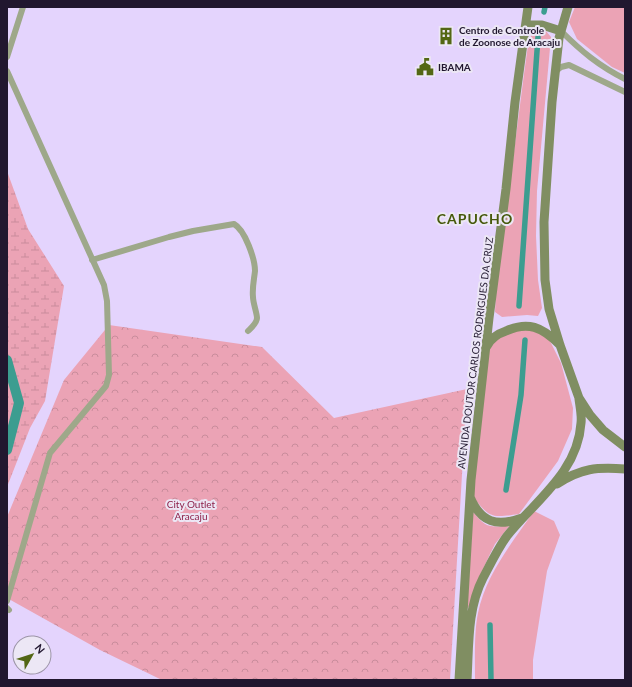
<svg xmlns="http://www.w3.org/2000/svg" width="632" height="687" font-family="Lato,sans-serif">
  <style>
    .green { fill: #eba3b5 }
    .forest { fill: url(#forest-crowns) }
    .wetland { fill: url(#wetland-marsh) }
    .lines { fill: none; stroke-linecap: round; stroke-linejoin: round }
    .canal { stroke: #3c9d90; stroke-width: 5.5 }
    .river { stroke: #3c9d90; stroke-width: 10 }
    .street { stroke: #9ea88a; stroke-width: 6 }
    .secondary { stroke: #808e62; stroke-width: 9 }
    .labels { text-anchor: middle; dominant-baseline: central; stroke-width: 4; stroke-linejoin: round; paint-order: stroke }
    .poi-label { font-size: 10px; font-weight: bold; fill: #21172f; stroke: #ece7f5; text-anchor: start }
    .street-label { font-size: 10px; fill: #21172f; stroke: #ece7f5 }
    .park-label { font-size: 10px; fill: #8d214a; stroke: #ece7f5 }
    .district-label { font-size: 14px; font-weight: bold; letter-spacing: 1px; fill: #46590b; stroke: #ece7f5 }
  </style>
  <defs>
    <pattern id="forest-crowns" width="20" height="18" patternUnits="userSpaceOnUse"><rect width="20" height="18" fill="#eba3b5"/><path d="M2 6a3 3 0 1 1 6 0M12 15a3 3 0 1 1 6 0" fill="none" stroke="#c98c9c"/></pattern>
    <pattern id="wetland-marsh" width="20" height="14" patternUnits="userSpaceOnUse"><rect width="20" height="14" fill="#eba3b5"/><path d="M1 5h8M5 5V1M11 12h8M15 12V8" fill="none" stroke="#c98c9c"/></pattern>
  </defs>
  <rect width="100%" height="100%" fill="#e4d4fd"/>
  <!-- green -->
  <path class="green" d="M 575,7 L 625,7 L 625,73 L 612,67 L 577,39 L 569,22 Z
    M 545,30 L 551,37 L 537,191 L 536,236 L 538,280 L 542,308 L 538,316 L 527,315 L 502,317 L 495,312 L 496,291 L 524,74 L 528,45 L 532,33 Z
    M 522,325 L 547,335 L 561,363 L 573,408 L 572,429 L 558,461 L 519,514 C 491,518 490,518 473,497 L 487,347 L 503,331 Z
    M 534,511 L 554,521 L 560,535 L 547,571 L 533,660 L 533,680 L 475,680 C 475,659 474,632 478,613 C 486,574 512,543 534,511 Z
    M 473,512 C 486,528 490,528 510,525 L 495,544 L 490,554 L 477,582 L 470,605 L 467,609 Z"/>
  <!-- forest -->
  <path class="forest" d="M 109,325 L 262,347 L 334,418 L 467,389 L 450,680 L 162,680 L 100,650 L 7,598 L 7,517 L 64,380 Z"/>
  <!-- wetland -->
  <path class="wetland" d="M 7,171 L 28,229 L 64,286 L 45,401 L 30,428 L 7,487 Z"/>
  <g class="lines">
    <!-- canal -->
    <path class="canal" d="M 544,12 L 545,7
      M 519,306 L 538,37
      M 506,490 L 521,395 L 525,340
      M 490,625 L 491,680"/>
    <!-- river -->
    <path class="river" d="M 7,360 L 19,403 L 7,450"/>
    <!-- street -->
    <path class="street" d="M 561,31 C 581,51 599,66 625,79
      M 7,57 L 23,7
      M 7,71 L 104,285 L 107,301 L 109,375 L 106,386 L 50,453 L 7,601
      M 555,72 L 561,67 L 569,65 L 625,92
      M 92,260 L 169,237 L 193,231 L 234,224 C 245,230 255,259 255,271 C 254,280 252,288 253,297 C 253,303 257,313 257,318 C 257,323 252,327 248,331
      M 7,608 L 9,610"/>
    <!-- secondary -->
    <path class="secondary" d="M 568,7 L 559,38 L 552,102 L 544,222 L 545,280 L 549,309 L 560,345 L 579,398 L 590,415 L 603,430 L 625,447
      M 526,25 L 542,25 L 561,31
      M 487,346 C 491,338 497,334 506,331 C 528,321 542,327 559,344
      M 557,484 C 581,468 597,467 625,469
      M 470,497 C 481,523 497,527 522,518
      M 459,680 L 471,480 L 489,318 L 506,189 L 515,102 L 528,7
      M 467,680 C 469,646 467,609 483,578 C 490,565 498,548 507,536 C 535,501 578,472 581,423 C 582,416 580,407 579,399"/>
  </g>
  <!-- icons -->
  <defs>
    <g id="building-bare" transform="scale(1.38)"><path d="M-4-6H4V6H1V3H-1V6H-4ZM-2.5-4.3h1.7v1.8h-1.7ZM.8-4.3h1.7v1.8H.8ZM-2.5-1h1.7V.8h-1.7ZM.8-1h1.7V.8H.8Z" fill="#536714" stroke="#ece7f5" stroke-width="2.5" paint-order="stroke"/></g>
    <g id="civic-bare" transform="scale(1.38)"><path d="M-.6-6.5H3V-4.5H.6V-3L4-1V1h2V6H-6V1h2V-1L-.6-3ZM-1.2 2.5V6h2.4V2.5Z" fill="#536714" stroke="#ece7f5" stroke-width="2.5" paint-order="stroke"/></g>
  </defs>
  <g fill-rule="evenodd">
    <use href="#building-bare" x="446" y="36"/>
    <use href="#civic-bare" x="425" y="67"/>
  </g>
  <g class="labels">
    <!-- poi labels -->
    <g class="poi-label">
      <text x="459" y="30">Centro de Controle<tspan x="459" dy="12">de Zoonose de Aracaju</tspan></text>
      <text x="438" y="67">IBAMA</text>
    </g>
    <!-- street labels -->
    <g class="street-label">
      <text transform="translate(475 353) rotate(-83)">AVENIDA DOUTOR CARLOS RODRIGUES DA CRUZ</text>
    </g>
    <!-- park labels -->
    <g class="park-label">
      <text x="191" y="504">City Outlet<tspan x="191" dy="12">Aracaju</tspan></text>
    </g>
    <!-- district labels -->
    <g class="district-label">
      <text x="475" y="218">CAPUCHO</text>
    </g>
  </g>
  <!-- border -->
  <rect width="632" height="687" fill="none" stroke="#21172f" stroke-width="16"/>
  <!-- north arrow -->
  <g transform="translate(32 655) rotate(51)"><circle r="19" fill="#ece7f5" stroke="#9b94a6"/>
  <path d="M0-3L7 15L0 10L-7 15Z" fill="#536714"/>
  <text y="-6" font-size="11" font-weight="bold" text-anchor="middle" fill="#21172f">N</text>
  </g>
</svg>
